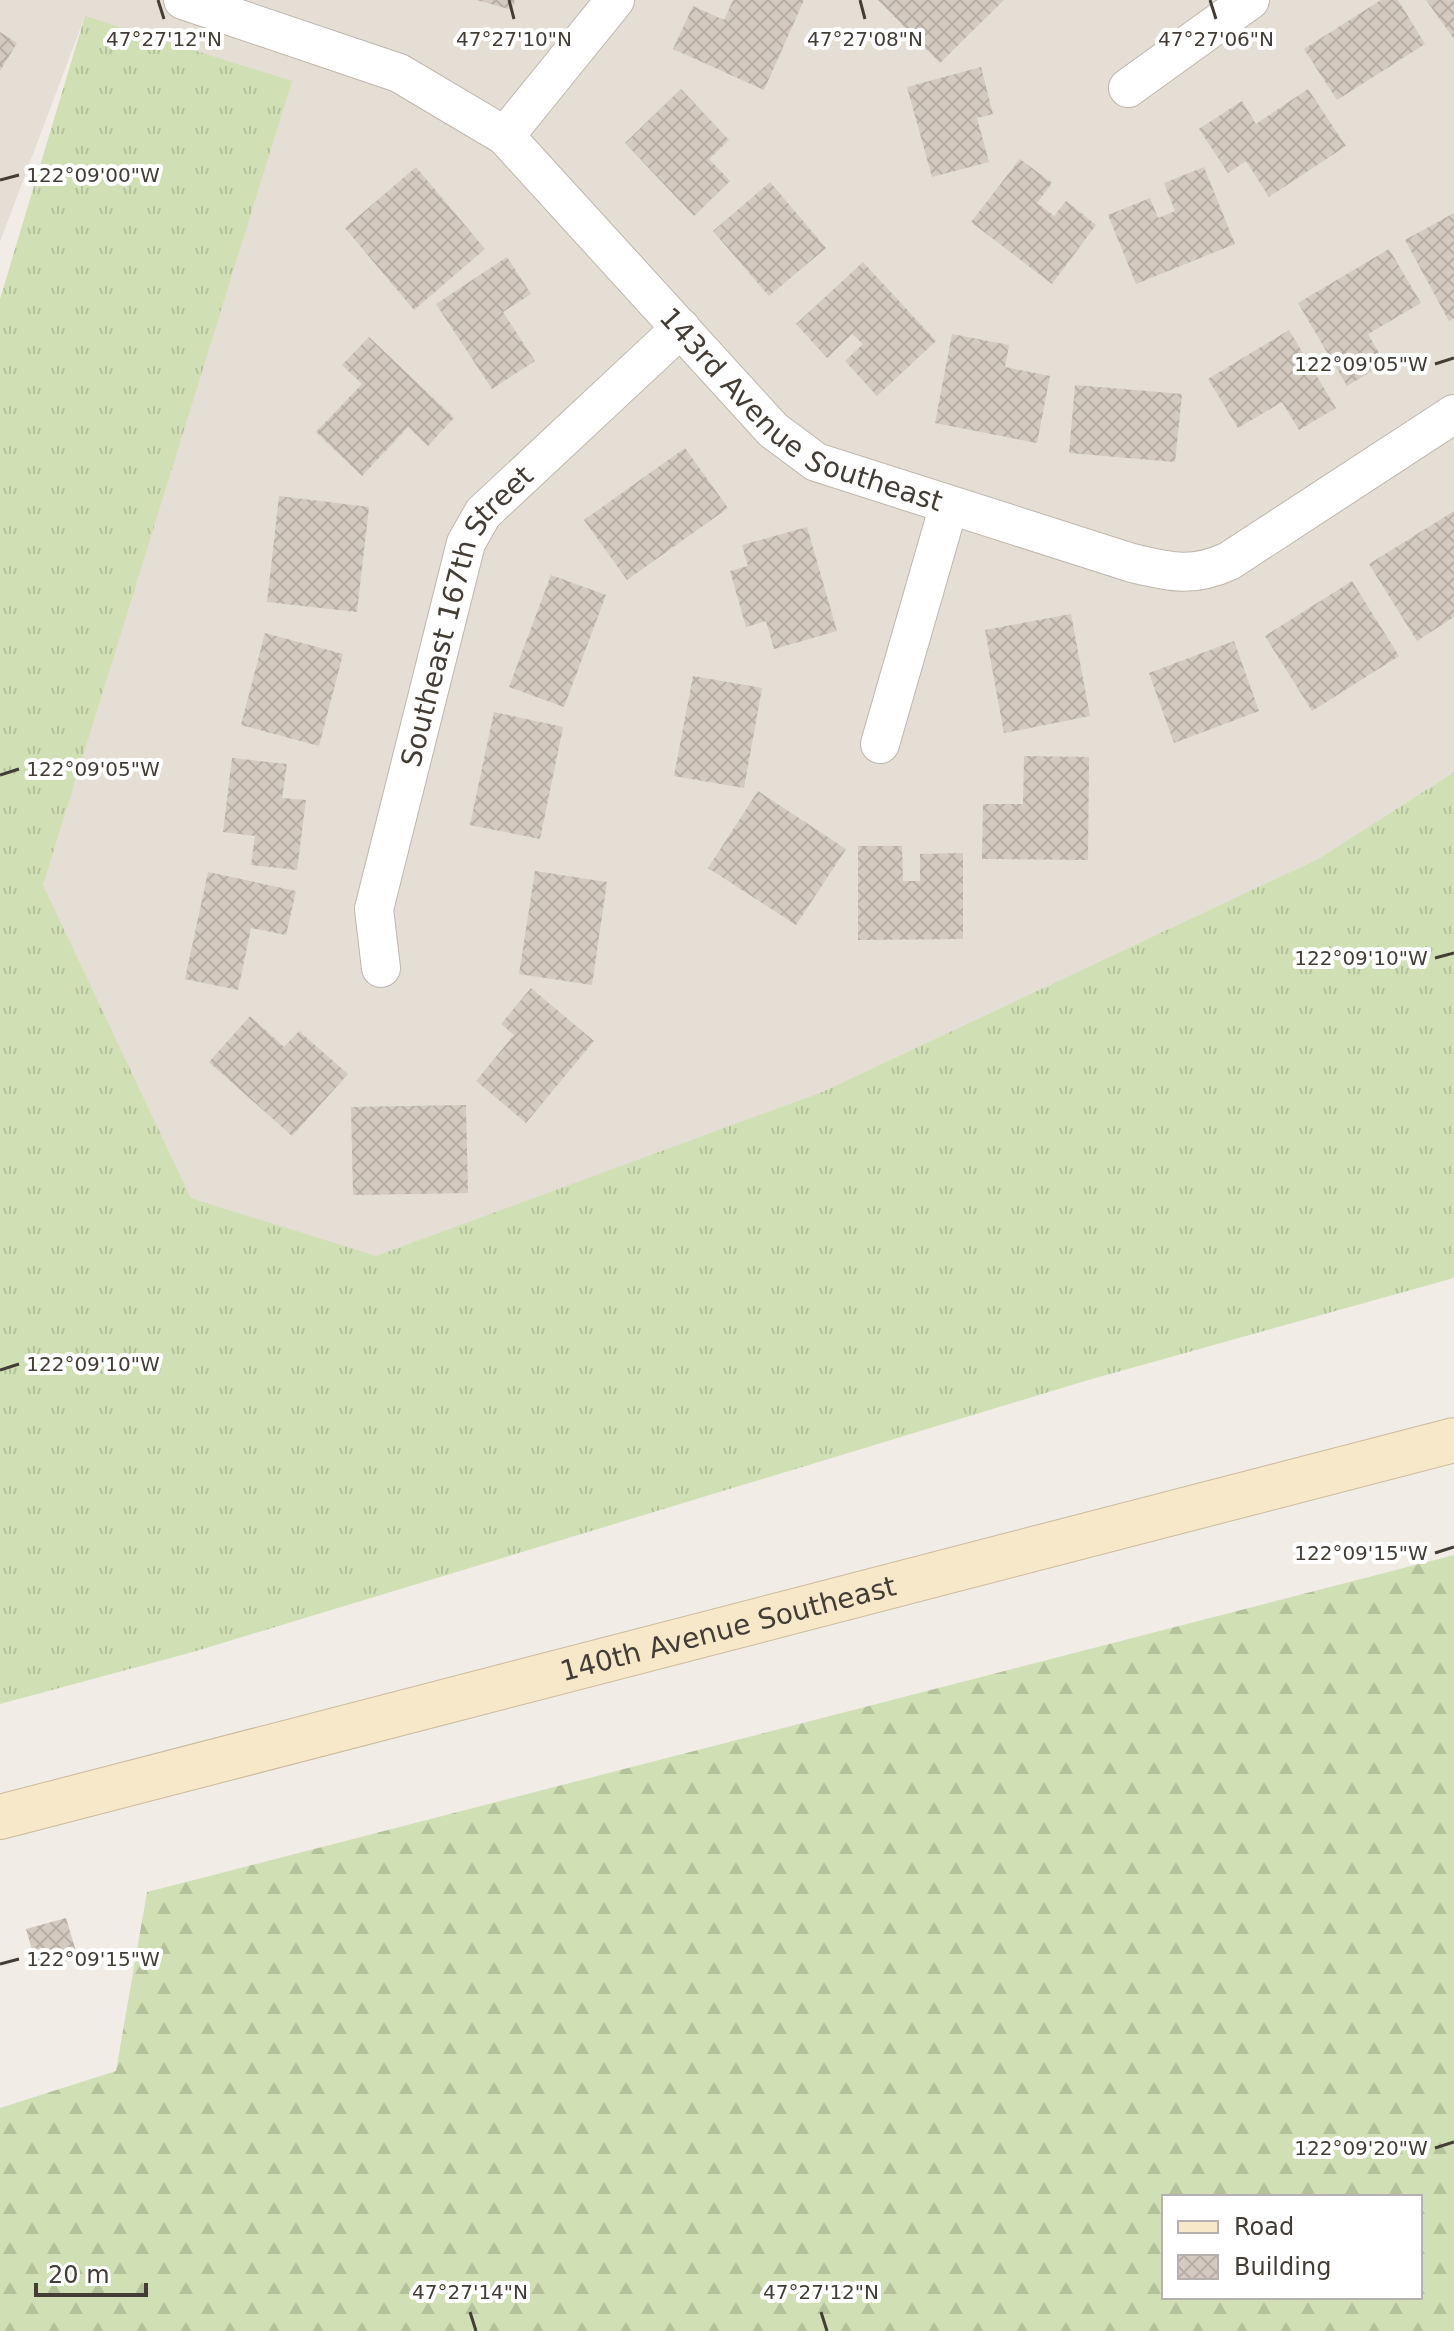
<svg xmlns="http://www.w3.org/2000/svg" width="1454" height="2331" font-family="'DejaVu Sans',sans-serif">
  <style>
    .residential { fill: #e4ded5 }
    .grass { fill: url(#grass-tufts) }
    .forest { fill: url(#forest-firs); fill-rule: evenodd }
    .building { fill: url(#building-cross-hatch) }
    .lines { fill: none; stroke-linecap: round; stroke-linejoin: round }
    .minor-casing { stroke: #beb6ad; stroke-width: 40 }
    .secondary-casing { stroke: #cbba9b; stroke-width: 46 }
    .minor { stroke: #fff; stroke-width: 38 }
    .secondary { stroke: #f7e8ca; stroke-width: 44 }
    .ticks { fill: none; stroke: #433d36; stroke-width: 3 }
    .labels { text-anchor: middle; dominant-baseline: central; stroke-width: 8; stroke-linejoin: round; paint-order: stroke }
    .street-label { font-size: 28px; fill: #433d36; stroke: #fff }
    .ticks-label { font-size: 20px; text-anchor: middle; fill: #433d36; stroke: #fff; stroke-width: 8; stroke-linejoin: round; paint-order: stroke }
  </style>
  <defs>
    <pattern id="grass-tufts" width="24" height="20" patternUnits="userSpaceOnUse" patternTransform="scale(2)"><rect width="24" height="20" fill="#d0e0b4"/><path d="M3 7l-1-3M5 7V3M7 7l1-3M15 17l-1-3M17 17v-4M19 17l1-3" fill="none" stroke="#b4c19b"/></pattern>
    <pattern id="forest-firs" width="22" height="20" patternUnits="userSpaceOnUse" patternTransform="scale(2)"><rect width="22" height="20" fill="#d0e0b4"/><path d="M5 1l3.5 6h-7zM16 11l3.5 6h-7z" fill="#b4c19b"/></pattern>
    <pattern id="building-cross-hatch" width="8" height="8" patternUnits="userSpaceOnUse" patternTransform="scale(2)"><rect width="8" height="8" fill="#d4cac0"/><path d="M0 0l8 8M0 8l8-8" fill="none" stroke="#b7aea6"/></pattern>
  </defs>
  <rect width="100%" height="100%" fill="#f1ede6"/>
  <!-- residential -->
  <path class="residential" d="M 0,0 L 1454,0 L 1454,772 L 1318,859 L 822,1092 L 375,1257 L 191,1198 L 43,886 L 85,16 L 0,242 Z"/>
  <!-- grass -->
  <path class="grass" d="M 85,16 L 292,81 L 43,885 L 191,1198 L 376,1256 L 822,1092 L 1318,859 L 1454,772 L 1454,1278 L 1085,1381 L 193,1652 L 0,1704 L 0,299 Z"/>
  <!-- forest -->
  <path class="forest" d="M 1454,1555 L 1454,2331 L 0,2331 L 0,2108 L 116,2071 L 147,1892 ZM 1164,2197 L 1420,2197 L 1420,2297 L 1164,2297 Z"/>
  <!-- building -->
  <path class="building" d="M 477,0 L 515,0 L 512,10 Z
    M 733,0 L 804,0 L 764,90 L 673,49 L 693,6 L 724,20 Z
    M 878,0 L 1004,0 L 940,63 Z
    M 1381,0 L 1398,0 L 1425,44 L 1337,100 L 1304,49 Z
    M 1426,0 L 1454,0 L 1454,39 Z
    M 0,32 L 17,43 L 0,71 Z
    M 981,67 L 993,114 L 977,118 L 989,162 L 932,177 L 907,87 Z
    M 681,89 L 729,140 L 709,159 L 730,181 L 694,216 L 625,143 Z
    M 1308,89 L 1346,146 L 1269,197 L 1246,161 L 1228,173 L 1199,129 L 1242,101 L 1256,124 Z
    M 1020,159 L 1052,183 L 1037,203 L 1054,216 L 1066,201 L 1096,225 L 1052,284 L 971,222 Z
    M 416,167 L 485,249 L 414,310 L 345,228 Z
    M 1204,167 L 1235,244 L 1136,284 L 1108,215 L 1150,198 L 1158,218 L 1175,211 L 1164,183 Z
    M 770,182 L 826,248 L 769,296 L 713,231 Z
    M 1454,213 L 1454,318 L 1449,321 L 1405,240 Z
    M 1389,249 L 1421,303 L 1368,334 L 1385,363 L 1347,386 L 1298,303 Z
    M 507,257 L 531,294 L 503,312 L 535,361 L 492,389 L 436,304 Z
    M 863,262 L 936,341 L 877,396 L 845,361 L 863,344 L 852,334 L 827,358 L 796,324 Z
    M 1289,330 L 1336,408 L 1299,430 L 1282,402 L 1238,428 L 1208,379 Z
    M 952,334 L 1009,345 L 1005,367 L 1050,376 L 1037,443 L 935,423 Z
    M 369,337 L 454,418 L 428,446 L 408,427 L 362,476 L 316,432 L 362,384 L 342,365 Z
    M 1075,385 L 1182,394 L 1175,462 L 1069,453 Z
    M 685,448 L 728,508 L 627,580 L 584,520 Z
    M 279,496 L 369,507 L 357,612 L 267,602 Z
    M 1454,511 L 1454,617 L 1417,641 L 1369,564 Z
    M 807,527 L 837,631 L 774,649 L 766,621 L 746,627 L 730,571 L 748,566 L 742,545 Z
    M 551,575 L 606,595 L 564,707 L 509,687 Z
    M 1352,581 L 1399,656 L 1312,711 L 1265,636 Z
    M 1071,614 L 1090,716 L 1004,733 L 985,630 Z
    M 265,633 L 343,654 L 319,746 L 241,725 Z
    M 1234,641 L 1259,711 L 1174,743 L 1149,673 Z
    M 693,676 L 762,688 L 744,788 L 674,776 Z
    M 494,712 L 563,727 L 540,839 L 470,825 Z
    M 1024,756 L 1089,757 L 1088,860 L 982,859 L 983,804 L 1023,804 Z
    M 232,758 L 287,764 L 282,798 L 306,800 L 297,870 L 251,865 L 255,836 L 223,832 Z
    M 758,791 L 846,849 L 796,925 L 708,868 Z
    M 858,846 L 902,846 L 903,881 L 920,881 L 920,854 L 963,853 L 963,939 L 858,940 Z
    M 535,871 L 607,882 L 592,985 L 519,974 Z
    M 208,872 L 296,891 L 286,935 L 251,928 L 238,990 L 185,979 Z
    M 531,988 L 594,1041 L 526,1123 L 476,1081 L 514,1035 L 501,1024 Z
    M 250,1016 L 284,1047 L 299,1031 L 348,1074 L 292,1136 L 209,1062 Z
    M 466,1105 L 468,1193 L 353,1195 L 351,1107 Z
    M 66,1918 L 78,1958 L 38,1970 L 26,1929 Z"/>
  <g class="lines">
    <!-- minor casing -->
    <g class="minor-casing">
      <g id="minor">
        <path id="s1" d="M 183,0 L 399,73 L 505,136 L 773,430 L 816,462 L 1132,563 C 1170,572 1192,578 1229,561 L 1454,414"/>
        <path d="M 1128,88 L 1250,0"/>
        <path d="M 505,136 L 615,0"/>
        <path d="M 880,744 L 949,505"/>
        <path id="s2" d="M 381,968 L 374,909 L 466,543 L 483,513 L 681,328"/>
      </g>
    </g>
    <!-- secondary casing -->
    <g class="secondary-casing">
      <g id="secondary">
        <path id="s3" d="M 0,1817 L 1454,1440"/>
      </g>
    </g>
    <!-- minor -->
    <use href="#minor" class="minor"/>
    <!-- secondary -->
    <use href="#secondary" class="secondary"/>
  </g>
  <!-- ticks -->
  <path class="ticks" d="M 158,0 L 164,19M 509,0 L 514,19M 860,0 L 865,19M 1210,0 L 1216,19M 0,180 L 19,175M 1435,364 L 1454,358M 0,775 L 19,769M 1435,958 L 1454,953M 0,1370 L 19,1364M 1435,1553 L 1454,1547M 0,1964 L 19,1959M 1435,2148 L 1454,2142M 470,2312 L 476,2331M 821,2312 L 827,2331"/>
  <g class="labels">
    <!-- street labels -->
    <g class="street-label">
      <text stroke="none"><textPath href="#s1" startOffset="762">143rd Avenue Southeast</textPath></text>
      <text stroke="none"><textPath href="#s2" startOffset="370">Southeast 167th Street</textPath></text>
      <text stroke="none"><textPath href="#s3" startOffset="752">140th Avenue Southeast</textPath></text>
    </g>
  </g>
  <g class="ticks-label">
    <text x="164" y="46">47°27'12"N</text>
    <text x="514" y="46">47°27'10"N</text>
    <text x="865" y="46">47°27'08"N</text>
    <text x="1216" y="46">47°27'06"N</text>
    <text x="93" y="182">122°09'00"W</text>
    <text x="1361" y="371">122°09'05"W</text>
    <text x="93" y="776">122°09'05"W</text>
    <text x="1361" y="965">122°09'10"W</text>
    <text x="93" y="1371">122°09'10"W</text>
    <text x="1361" y="1560">122°09'15"W</text>
    <text x="93" y="1966">122°09'15"W</text>
    <text x="1361" y="2155">122°09'20"W</text>
    <text x="470" y="2299">47°27'14"N</text>
    <text x="821" y="2299">47°27'12"N</text>
  </g>
  <!-- legend -->
  <rect x="1162" y="2195" width="260" height="104" fill="#ffffff" stroke="#b4b1af" stroke-width="2"/>
  <rect x="1178" y="2221" width="40" height="12" fill="#f7e8ca" stroke="#b4b1af" stroke-width="2"/>
  <text x="1234" y="2235" font-size="24" fill="#433d36">Road</text>
  <rect x="1178" y="2255" width="40" height="24" fill="url(#building-cross-hatch)" stroke="#b4b1af" stroke-width="2"/>
  <text x="1234" y="2275" font-size="24" fill="#433d36">Building</text>
  <!-- scale -->
  <path d="M36 2283v12h110v-12" fill="none" stroke="#433d36" stroke-width="4"/>
  <text x="48" y="2283" font-size="24" fill="#433d36" stroke="#ffffff" stroke-width="6" paint-order="stroke">20 m</text>
</svg>
